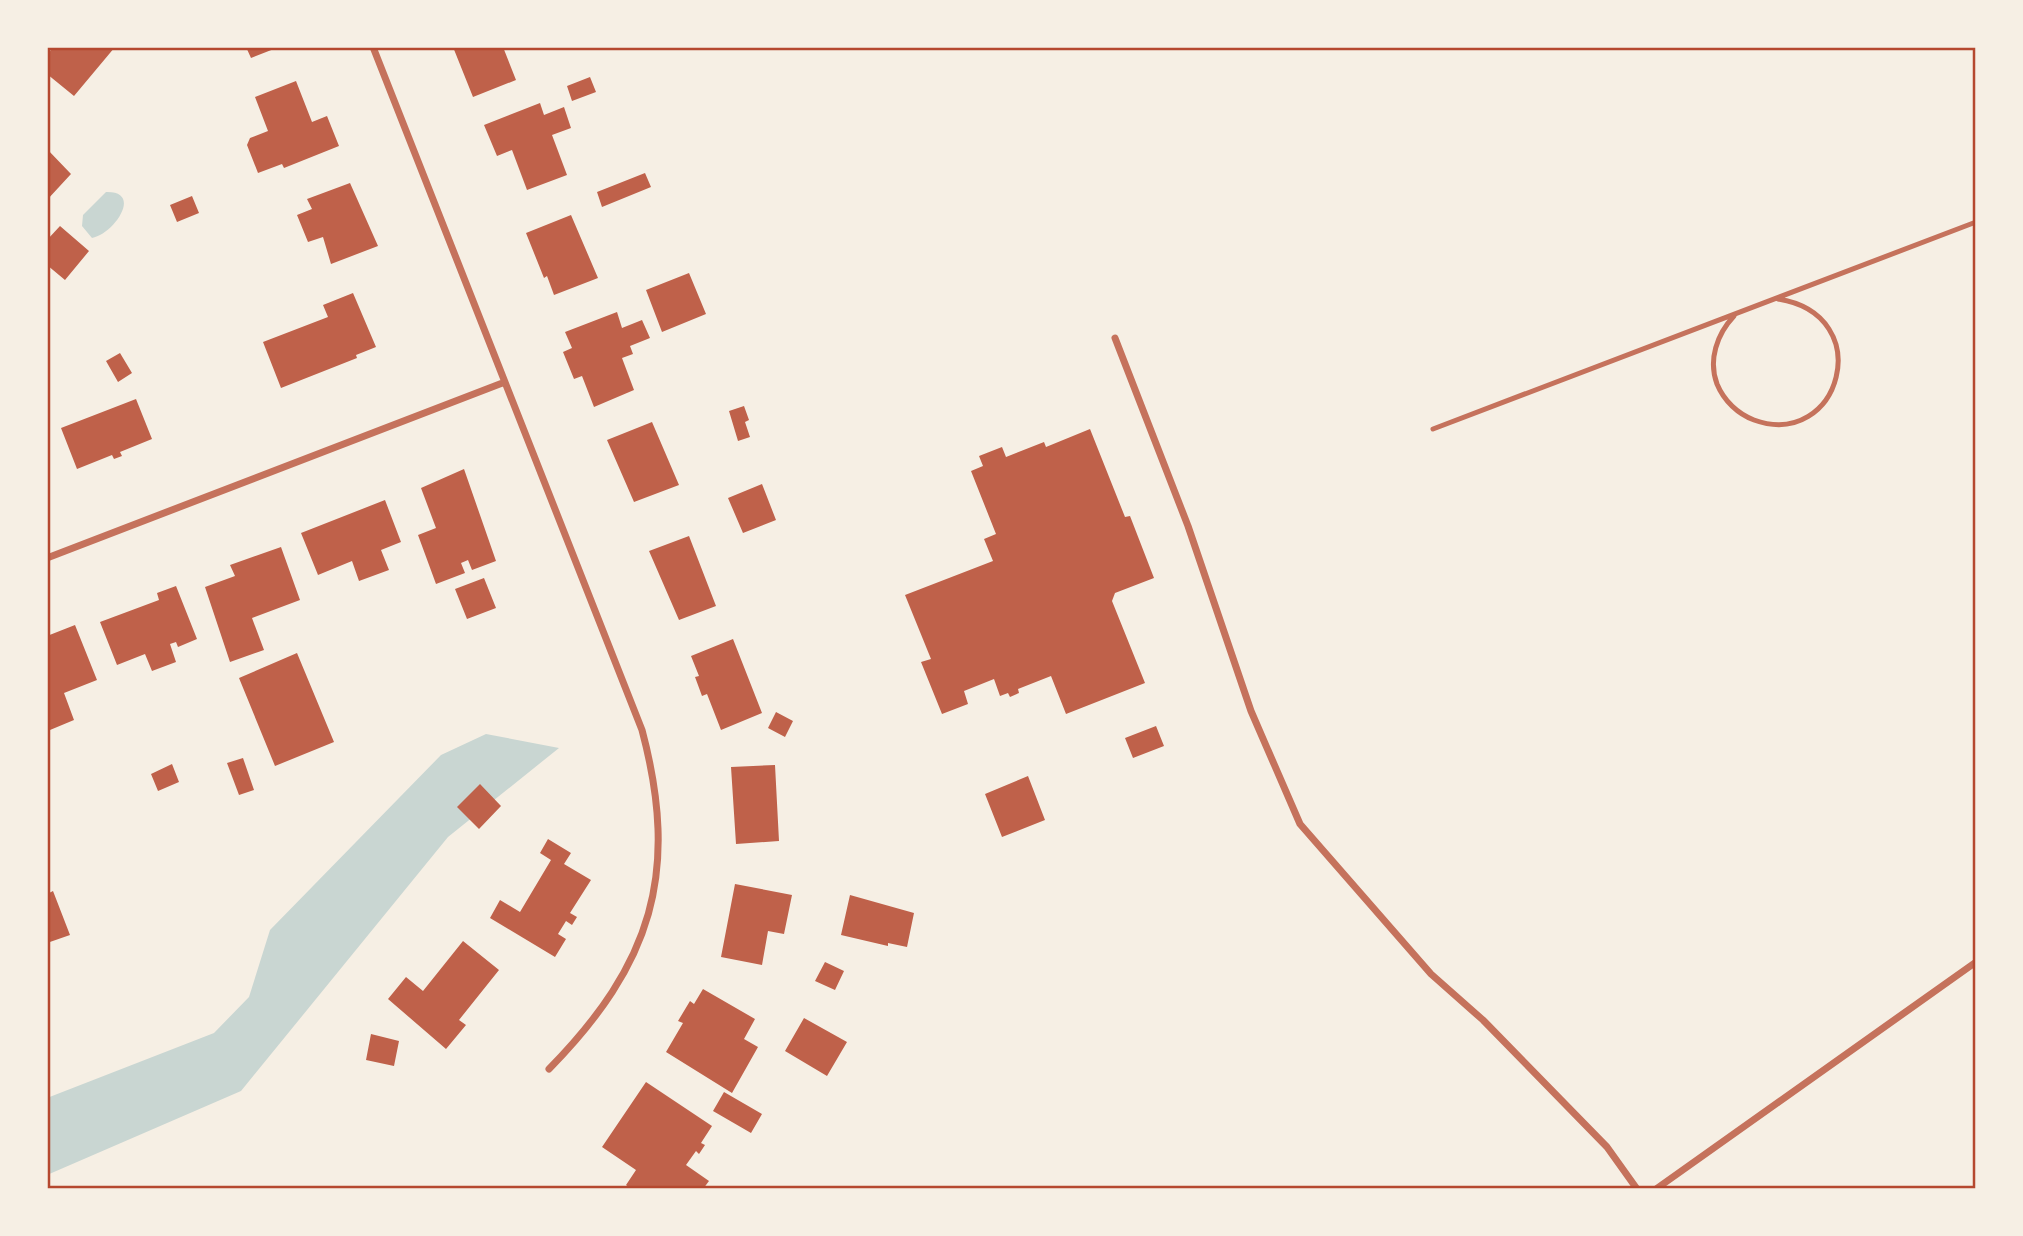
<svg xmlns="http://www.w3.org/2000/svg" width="2023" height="1236" font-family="'IBM Plex Sans',sans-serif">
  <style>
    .water { fill: #c9d6d2 }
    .building { fill: #bf614a }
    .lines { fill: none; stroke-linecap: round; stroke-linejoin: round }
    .service { stroke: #c5725c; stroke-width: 5 }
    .minor { stroke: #c5725c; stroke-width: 7 }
    .neatline { fill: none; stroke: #b5482f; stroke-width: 2.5 }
  </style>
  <rect width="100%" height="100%" fill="#f6efe4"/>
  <!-- water -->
  <path class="water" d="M 106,192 C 144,191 113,235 92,238 L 82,226 L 83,215 Z
    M 486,734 L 559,748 L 448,837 L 241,1091 L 47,1175 L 47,1098 L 214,1033 L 249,997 L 270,930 L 441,755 Z"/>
  <!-- building -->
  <path class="building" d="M 52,47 L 115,47 L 74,96 L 47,74 L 47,58 Z
    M 246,47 L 279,47 L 251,58 Z
    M 453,47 L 503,47 L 516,80 L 473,97 Z
    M 590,77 L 596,92 L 572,101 L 567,86 Z
    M 296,81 L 312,122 L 327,116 L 339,146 L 284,168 L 282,164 L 258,173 L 247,145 L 250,138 L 268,131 L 255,97 Z
    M 540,103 L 544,115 L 564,107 L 571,128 L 552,135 L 567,175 L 527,190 L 512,150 L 497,156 L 484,125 Z
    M 47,149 L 71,174 L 47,200 Z
    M 645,173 L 651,187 L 602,207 L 597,192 Z
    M 350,183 L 378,246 L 331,264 L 323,237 L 308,242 L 297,215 L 312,209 L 307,199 Z
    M 192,196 L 199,213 L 177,222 L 170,205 Z
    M 571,215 L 598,278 L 554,295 L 547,276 L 544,278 L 526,233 Z
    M 60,226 L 89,251 L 65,280 L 47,265 L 47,240 Z
    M 689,273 L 706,314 L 662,332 L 646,290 Z
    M 353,293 L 376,347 L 356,355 L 357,358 L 281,388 L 263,342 L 328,317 L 323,305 Z
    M 617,312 L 622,328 L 642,320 L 650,338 L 630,346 L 633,354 L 622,358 L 634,390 L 594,407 L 582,376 L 574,379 L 563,352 L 572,348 L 565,332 Z
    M 120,353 L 132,373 L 118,382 L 106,361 Z
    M 136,399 L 152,439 L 120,452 L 122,456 L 114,459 L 112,455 L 77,469 L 61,428 Z
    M 744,406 L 749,420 L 745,422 L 750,437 L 738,441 L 729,411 Z
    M 652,422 L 679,485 L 634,502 L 607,440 Z
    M 1090,429 L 1125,517 L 1130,516 L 1154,578 L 1115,593 L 1112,601 L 1145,683 L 1066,714 L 1051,676 L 1018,689 L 1019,693 L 1010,697 L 1008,693 L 1000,696 L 994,679 L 964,691 L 968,704 L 942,714 L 921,662 L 931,659 L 905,595 L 993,561 L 984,539 L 996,534 L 971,471 L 983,466 L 979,456 L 1002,447 L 1006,457 L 1044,442 L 1046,447 Z
    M 464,469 L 496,561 L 472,570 L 468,560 L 461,563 L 465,573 L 436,584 L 418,535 L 436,528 L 421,488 Z
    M 762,484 L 776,520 L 743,533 L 728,498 Z
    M 385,500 L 401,542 L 381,550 L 389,570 L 359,581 L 352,561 L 318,575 L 301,533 Z
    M 689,536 L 716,606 L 679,620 L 649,551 Z
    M 281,547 L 300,600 L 252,618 L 264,650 L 230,662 L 205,587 L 235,576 L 230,565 Z
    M 484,578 L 496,608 L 467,619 L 455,589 Z
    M 176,586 L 197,639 L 178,647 L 176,642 L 170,644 L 176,662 L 152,671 L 145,654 L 117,665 L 100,622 L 159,600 L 157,593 Z
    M 75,625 L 97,680 L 64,693 L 74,720 L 50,730 L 47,636 Z
    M 733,639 L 762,713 L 721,730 L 707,694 L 702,696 L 695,677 L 699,676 L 691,656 Z
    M 297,653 L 334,742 L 275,766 L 239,678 Z
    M 776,712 L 793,721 L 785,737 L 768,728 Z
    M 1156,726 L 1164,746 L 1133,758 L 1125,738 Z
    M 243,758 L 254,790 L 239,795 L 227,763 Z
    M 172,764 L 179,782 L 158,791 L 151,774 Z
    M 775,765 L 779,841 L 736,844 L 731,767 Z
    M 1028,776 L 1045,820 L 1002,837 L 985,794 Z
    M 480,784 L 501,806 L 479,829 L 457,807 Z
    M 548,839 L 571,853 L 564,864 L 591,880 L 570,913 L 577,917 L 572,925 L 566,921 L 558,934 L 566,939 L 555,957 L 490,918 L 500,900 L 520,912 L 551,860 L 540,853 Z
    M 735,884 L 792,895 L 784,934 L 768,931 L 762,965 L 721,957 Z
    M 53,891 L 70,935 L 47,943 L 47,894 Z
    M 850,895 L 914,913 L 907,947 L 888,943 L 888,946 L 841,935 Z
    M 463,941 L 499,970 L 459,1020 L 466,1025 L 446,1049 L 388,999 L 406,977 L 423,991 Z
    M 825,962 L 844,971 L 835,990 L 815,981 Z
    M 703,989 L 755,1019 L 744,1039 L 758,1047 L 732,1093 L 666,1052 L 683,1023 L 678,1021 L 690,1001 L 694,1004 Z
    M 804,1018 L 847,1042 L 827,1076 L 785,1051 Z
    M 371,1034 L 399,1041 L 394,1066 L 366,1060 Z
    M 646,1082 L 712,1126 L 701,1143 L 705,1145 L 699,1154 L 696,1151 L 686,1165 L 709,1181 L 703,1189 L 631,1189 L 626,1185 L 636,1170 L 602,1147 Z
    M 724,1092 L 762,1114 L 751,1133 L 713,1111 Z"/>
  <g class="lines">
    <!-- service -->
    <path class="service" d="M 1734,316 C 1717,334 1708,360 1717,384 C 1724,401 1738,414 1754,420 C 1840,451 1879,315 1778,299
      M 1433,429 L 1976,222"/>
    <!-- minor -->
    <path class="minor" d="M 373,47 L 642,730 C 680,873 652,964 549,1069
      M 1115,338 L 1188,526 L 1251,711 L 1300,824 L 1431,974 L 1483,1020 L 1607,1147 L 1637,1189
      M 47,558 L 505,382
      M 1656,1189 L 1976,962"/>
  </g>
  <!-- border -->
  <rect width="2023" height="1236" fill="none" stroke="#f6efe4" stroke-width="98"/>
  <rect x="49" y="49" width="1925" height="1138" class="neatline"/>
</svg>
